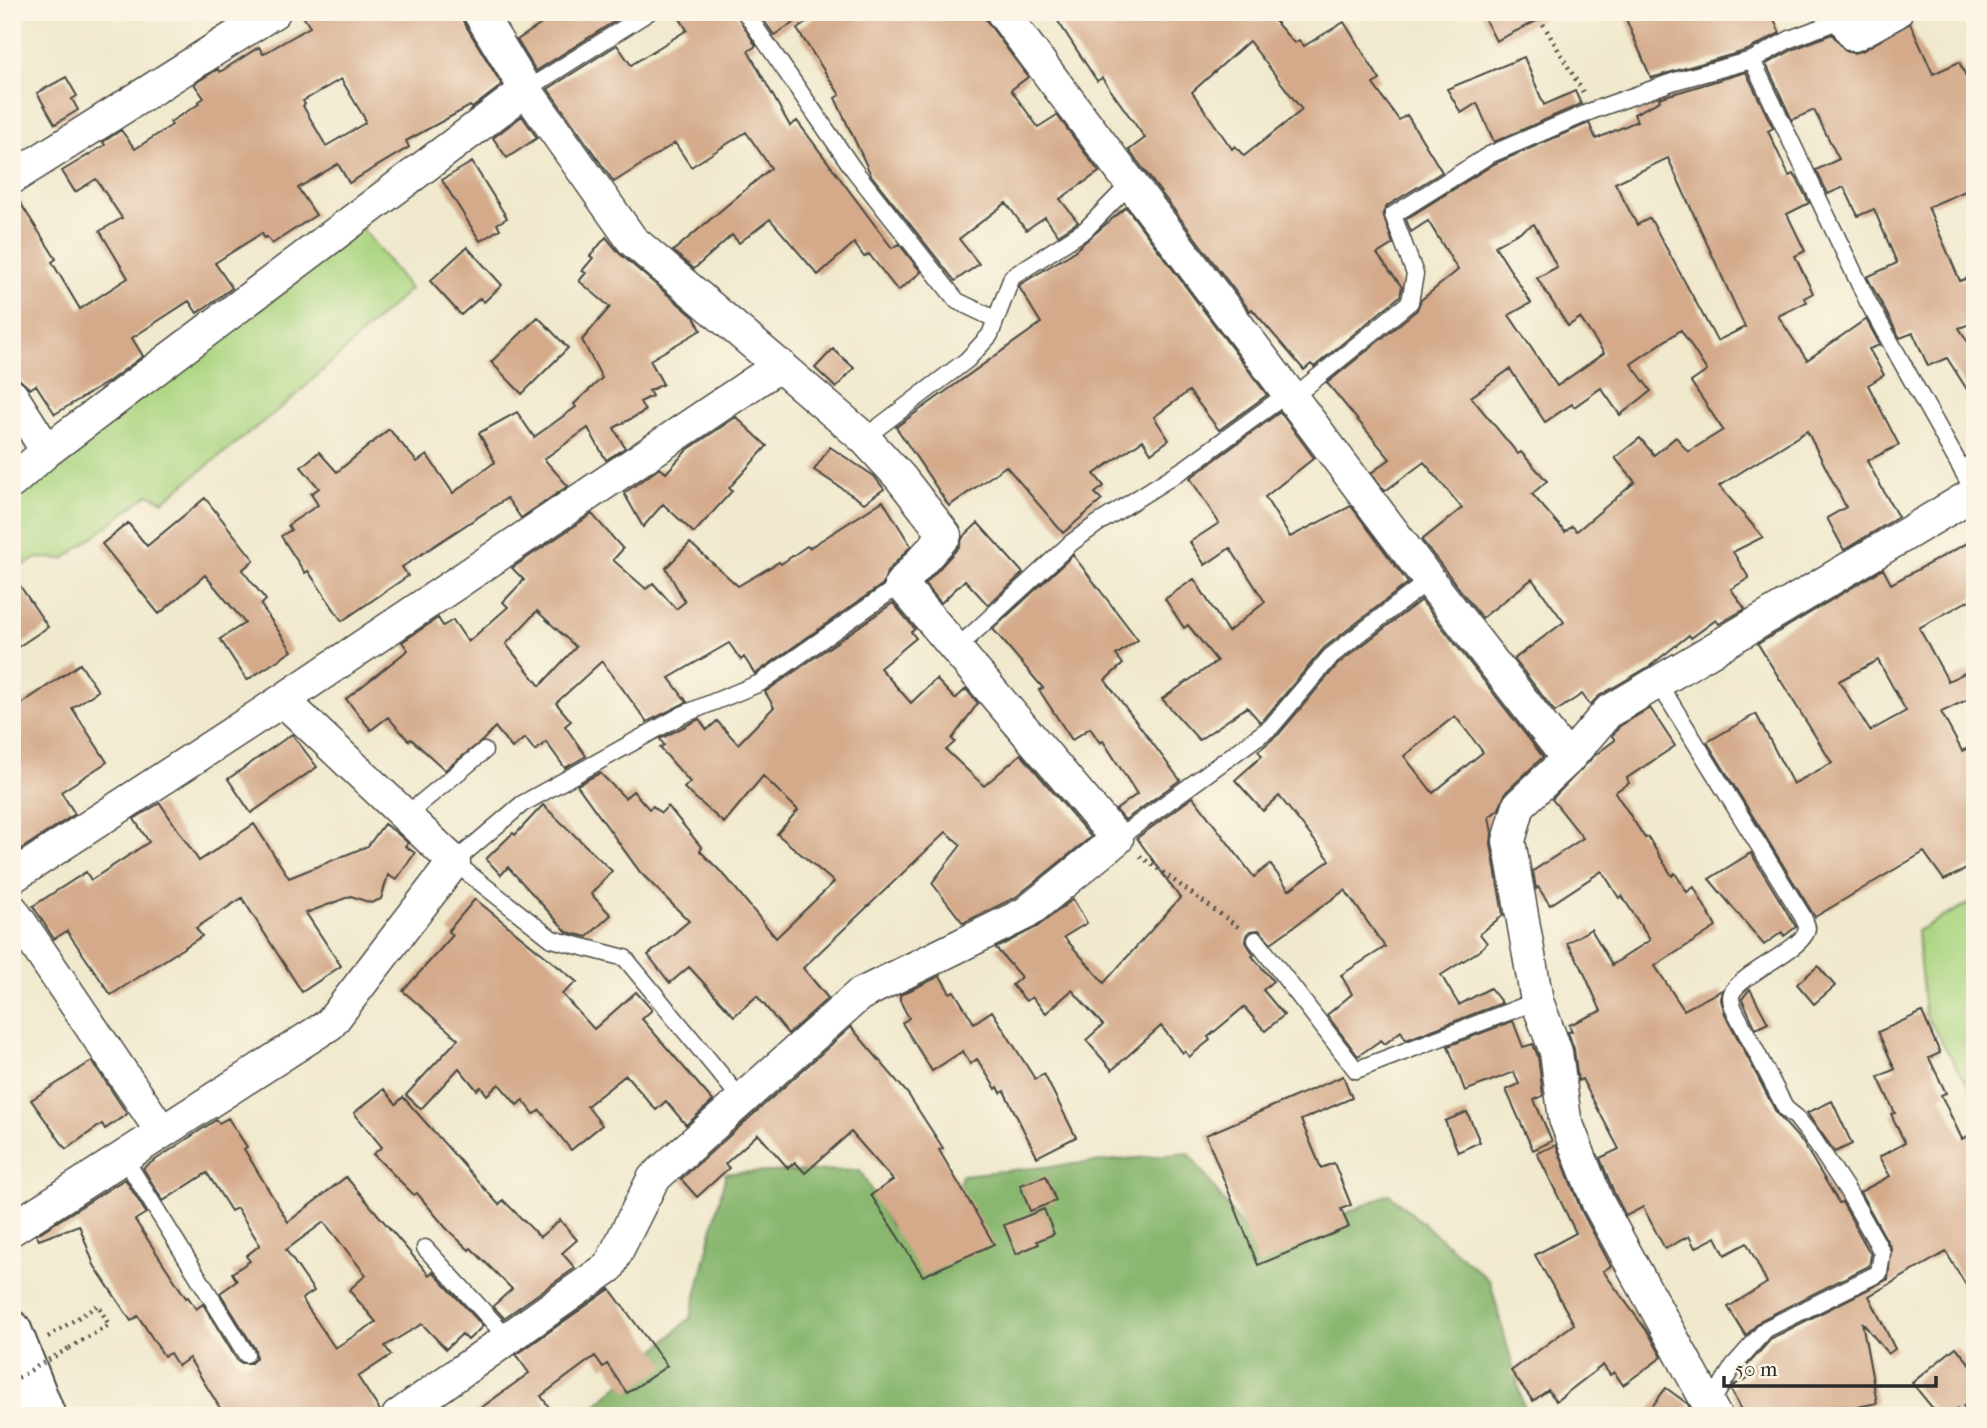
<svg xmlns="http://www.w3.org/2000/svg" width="1987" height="1428" font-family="'IM FELL French Canon',serif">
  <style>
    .green { fill: #acd682; stroke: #6c8056; stroke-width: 2 }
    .forest { fill: #89b770; stroke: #5a714e; stroke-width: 2 }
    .building { fill: #d4aa8b; fill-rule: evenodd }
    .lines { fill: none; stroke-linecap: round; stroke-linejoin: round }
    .lane-casing { stroke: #494843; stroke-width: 19 }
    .street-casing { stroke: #494843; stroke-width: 35 }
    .highway-casing { stroke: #494843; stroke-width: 42 }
    .path { stroke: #494843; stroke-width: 4.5; stroke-dasharray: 2 5; stroke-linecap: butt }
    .lane { stroke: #fff; stroke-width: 16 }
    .street { stroke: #fff; stroke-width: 32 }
    .highway { stroke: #fff; stroke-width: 38 }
    .path-bridge { stroke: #494843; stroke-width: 4.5; stroke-dasharray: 2 5; stroke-linecap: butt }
  </style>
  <rect width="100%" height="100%" fill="#fcf5e5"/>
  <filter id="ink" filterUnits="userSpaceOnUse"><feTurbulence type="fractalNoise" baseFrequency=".0143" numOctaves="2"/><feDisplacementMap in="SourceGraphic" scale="14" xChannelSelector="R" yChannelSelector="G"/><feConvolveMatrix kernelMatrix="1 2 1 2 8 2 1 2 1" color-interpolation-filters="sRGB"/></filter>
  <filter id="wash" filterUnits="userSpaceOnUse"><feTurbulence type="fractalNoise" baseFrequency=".00686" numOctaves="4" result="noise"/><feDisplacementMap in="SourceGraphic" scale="28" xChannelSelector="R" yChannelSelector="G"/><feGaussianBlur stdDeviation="1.57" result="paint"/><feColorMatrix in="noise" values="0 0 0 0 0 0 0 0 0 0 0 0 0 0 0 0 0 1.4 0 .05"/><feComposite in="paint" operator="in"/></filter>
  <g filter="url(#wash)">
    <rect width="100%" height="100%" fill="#f0e9cd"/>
    <!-- green -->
    <path class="green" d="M 362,228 L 410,289 L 293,398 L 163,501 L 149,494 L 64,559 L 37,558 L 12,571 L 12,493 Z
      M 1975,900 L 1975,1097 L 1925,1014 L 1917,931 Z"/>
    <!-- forest -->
    <path class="forest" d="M 1189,1153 L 1260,1252 L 1389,1194 L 1490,1281 L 1526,1416 L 585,1416 L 691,1317 L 726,1173 L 860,1170 L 891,1227 L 948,1227 L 962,1175 Z"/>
    <g id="blocks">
      <!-- building -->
      <path class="building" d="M 300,12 L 461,12 L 463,21 L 502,85 L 472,108 L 470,106 L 406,141 L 409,147 L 349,183 L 338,164 L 298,188 L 316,215 L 272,244 L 267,237 L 264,238 L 262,233 L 215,263 L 232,288 L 197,313 L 189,301 L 132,338 L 143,356 L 108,382 L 55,414 L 36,385 L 30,389 L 12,373 L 12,196 L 16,196 L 56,259 L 52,262 L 80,309 L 128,278 L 100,231 L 122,218 L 96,179 L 75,192 L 62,171 L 105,145 L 103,142 L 121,130 L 135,149 L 172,125 L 170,122 L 199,104 L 198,102 L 204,98 L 194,84 L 218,69 L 220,72 L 259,47 L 263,54 L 310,27 ZM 341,79 L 365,119 L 364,120 L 365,123 L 326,146 L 303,106 L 305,104 L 303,101 Z
        M 560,12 L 629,12 L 536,71 L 517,40 Z
        M 676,12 L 735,12 L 756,46 L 748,51 L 790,126 L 797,121 L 892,248 L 899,244 L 921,272 L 898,291 L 869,254 L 864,257 L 854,243 L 818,275 L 770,219 L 739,243 L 732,235 L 694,269 L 673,251 L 771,168 L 746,132 L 691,167 L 675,143 L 614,182 L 548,89 L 617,45 L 631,65 L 687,30 Z
        M 758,12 L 811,12 L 774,35 Z
        M 822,12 L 980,12 L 1028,77 L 1011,90 L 1038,127 L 1057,115 L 1099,172 L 1060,199 L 1078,222 L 1058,235 L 1045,217 L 1026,230 L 1006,203 L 959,239 L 979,264 L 955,281 L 871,175 L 835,98 L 840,95 L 797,29 Z
        M 1052,12 L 1267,12 L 1294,43 L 1299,40 L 1304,46 L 1344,22 L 1380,80 L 1373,84 L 1399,120 L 1407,115 L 1442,172 L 1387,206 L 1383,213 L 1393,244 L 1377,254 L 1402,287 L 1400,296 L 1314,367 L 1311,364 L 1304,370 L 1252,309 L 1250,311 L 1129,150 L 1145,138 L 1102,78 L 1097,81 ZM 1249,41 L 1302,110 L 1244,156 L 1235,146 L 1232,149 L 1192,92 Z
        M 1481,12 L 1555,12 L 1496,41 Z
        M 1623,12 L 1771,12 L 1780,33 L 1748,50 L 1651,78 Z
        M 1910,23 L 1933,74 L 1959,62 L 1967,78 L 1975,75 L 1975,187 L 1928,207 L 1960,281 L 1975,275 L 1975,322 L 1959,328 L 1975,353 L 1975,402 L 1947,358 L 1928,366 L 1913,333 L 1900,338 L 1867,277 L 1897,263 L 1874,209 L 1858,216 L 1844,187 L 1828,194 L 1816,170 L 1839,159 L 1814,110 L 1792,120 L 1766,64 L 1794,49 L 1832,34 L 1846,51 L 1853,53 L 1862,51 Z
        M 1524,57 L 1544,105 L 1575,91 L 1581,104 L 1494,142 L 1477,103 L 1461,113 L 1447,89 Z
        M 1746,72 L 1773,128 L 1768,131 L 1789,176 L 1793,174 L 1797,179 L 1809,203 L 1787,214 L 1805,251 L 1795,256 L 1813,293 L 1804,298 L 1807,302 L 1778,316 L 1807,360 L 1866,319 L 1880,345 L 1869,349 L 1884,375 L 1868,385 L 1899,445 L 1867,461 L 1898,517 L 1844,550 L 1827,518 L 1846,507 L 1807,431 L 1719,486 L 1763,537 L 1733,552 L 1749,578 L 1731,589 L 1745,609 L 1719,624 L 1716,620 L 1691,638 L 1689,635 L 1650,666 L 1599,696 L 1590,705 L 1582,694 L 1555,712 L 1514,659 L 1564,622 L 1532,579 L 1482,618 L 1422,540 L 1462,508 L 1424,462 L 1385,491 L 1371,473 L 1390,459 L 1327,383 L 1417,310 L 1421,300 L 1458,270 L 1428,221 L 1411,232 L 1406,219 L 1494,164 L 1589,123 L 1596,139 L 1637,121 L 1634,114 L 1660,101 L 1659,98 ZM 1668,158 L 1745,327 L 1717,341 L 1650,218 L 1637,225 L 1615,183 ZM 1534,224 L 1557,267 L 1537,278 L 1568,326 L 1580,318 L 1604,353 L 1557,386 L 1509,315 L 1531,303 L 1495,246 ZM 1681,330 L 1707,371 L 1691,382 L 1723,430 L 1688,452 L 1676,437 L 1654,455 L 1640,438 L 1615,458 L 1635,482 L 1577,531 L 1572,526 L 1565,532 L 1532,494 L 1547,481 L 1521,452 L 1518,454 L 1471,397 L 1510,369 L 1545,422 L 1572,404 L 1574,407 L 1601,388 L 1620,415 L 1651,391 L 1631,364 Z
        M 66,77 L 77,96 L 72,99 L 78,110 L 55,124 L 37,93 Z
        M 522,116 L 537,138 L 507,158 L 493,138 Z
        M 472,162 L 507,218 L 497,224 L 500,229 L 480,241 L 442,180 Z
        M 1126,207 L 1267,395 L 1219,430 L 1189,391 L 1154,417 L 1169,440 L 1151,453 L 1143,440 L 1094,474 L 1104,486 L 1095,493 L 1102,500 L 1063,533 L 1006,466 L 949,506 L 896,427 L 1041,323 L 1019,287 L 1021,284 L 1072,253 Z
        M 606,237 L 620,254 L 694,317 L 701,330 L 650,360 L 663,384 L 649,391 L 652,396 L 640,402 L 645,411 L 614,428 L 625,448 L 606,460 L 588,428 L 544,459 L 568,486 L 521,518 L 507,498 L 402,567 L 408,576 L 342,621 L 308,571 L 305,573 L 281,536 L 291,530 L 288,525 L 318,505 L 311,494 L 319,488 L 301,467 L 319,452 L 337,472 L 389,429 L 417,462 L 427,455 L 453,493 L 495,462 L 479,433 L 517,412 L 534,437 L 576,407 L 574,404 L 602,378 L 582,340 L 610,307 L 579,281 L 586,273 L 582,271 L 593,258 L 590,256 Z
        M 467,247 L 502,285 L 484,302 L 480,298 L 461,315 L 430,281 Z
        M 538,317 L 568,348 L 522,394 L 491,362 Z
        M 833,349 L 854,368 L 836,388 L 815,368 Z
        M 1280,412 L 1314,458 L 1265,497 L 1290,537 L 1351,506 L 1408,583 L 1324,648 L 1264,719 L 1260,722 L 1247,707 L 1199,740 L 1162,699 L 1217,661 L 1188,625 L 1184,628 L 1165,599 L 1194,579 L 1228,632 L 1265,602 L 1230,548 L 1205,565 L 1190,542 L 1219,523 L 1190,478 Z
        M 736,417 L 767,446 L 729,488 L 732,491 L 694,533 L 663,504 L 643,527 L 624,493 L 660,468 L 666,473 L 687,450 Z
        M 830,447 L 874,476 L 884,489 L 864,503 L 814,470 Z
        M 205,498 L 254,560 L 242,570 L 266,600 L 261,605 L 292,651 L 247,680 L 220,639 L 245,623 L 205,575 L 159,614 L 102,544 L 128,523 L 147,546 Z
        M 883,501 L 911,546 L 887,572 L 883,584 L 755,674 L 744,657 L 741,660 L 729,643 L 669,678 L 687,702 L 647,722 L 602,661 L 556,703 L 571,721 L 565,726 L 586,756 L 565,768 L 546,742 L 535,751 L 525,738 L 512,748 L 495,727 L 482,741 L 445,770 L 411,739 L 409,741 L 388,717 L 371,730 L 346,699 L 408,650 L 402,642 L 438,618 L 443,626 L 453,620 L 468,642 L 508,607 L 503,602 L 524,580 L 512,568 L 592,514 L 623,549 L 613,560 L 646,589 L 653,583 L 676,609 L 685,602 L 666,568 L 690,543 L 738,586 L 779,562 L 781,564 L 807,546 L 809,548 ZM 537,611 L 576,647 L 540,686 L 506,644 Z
        M 978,523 L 1023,573 L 988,605 L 965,580 L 941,603 L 925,584 L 959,547 L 963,537 Z
        M 1975,539 L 1975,597 L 1919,628 L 1948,681 L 1975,668 L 1975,696 L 1941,712 L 1962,751 L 1975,745 L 1975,865 L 1944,880 L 1924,852 L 1815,917 L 1707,742 L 1756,714 L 1793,784 L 1832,763 L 1758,644 L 1883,569 L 1891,584 ZM 1878,660 L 1906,711 L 1870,731 L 1839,681 Z
        M 1073,555 L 1138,640 L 1116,655 L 1123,664 L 1105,680 L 1180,780 L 1125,820 L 1116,810 L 1137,794 L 1103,741 L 1100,743 L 1090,728 L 1072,740 L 1039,690 L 1043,688 L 993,629 Z
        M 12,574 L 48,627 L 12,651 Z
        M 1421,600 L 1543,757 L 1506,792 L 1499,809 L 1489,817 L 1492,833 L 1491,844 L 1503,915 L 1480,934 L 1487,943 L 1479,951 L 1441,975 L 1459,1005 L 1490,988 L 1502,1003 L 1406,1040 L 1401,1031 L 1385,1044 L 1381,1040 L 1358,1056 L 1327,1015 L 1352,994 L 1341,975 L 1385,947 L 1345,890 L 1271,943 L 1259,930 L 1250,931 L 1247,935 L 1246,942 L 1254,955 L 1252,956 L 1273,981 L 1263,990 L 1284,1015 L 1265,1031 L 1244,1007 L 1208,1037 L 1210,1040 L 1189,1057 L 1185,1051 L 1183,1053 L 1161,1026 L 1112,1070 L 1086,1040 L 1103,1025 L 1072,990 L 1046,1013 L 1032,997 L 1026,1001 L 1012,985 L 1021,977 L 996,948 L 1037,927 L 1073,899 L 1087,923 L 1064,937 L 1104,983 L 1180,898 L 1137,838 L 1193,797 L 1254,877 L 1270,864 L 1289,890 L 1330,860 L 1279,796 L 1263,811 L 1235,780 L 1262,756 L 1258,751 L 1279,734 L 1338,664 ZM 1455,716 L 1483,752 L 1433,793 L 1404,756 Z
        M 893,603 L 915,629 L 911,632 L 916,638 L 880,668 L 911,703 L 936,679 L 955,699 L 966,689 L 978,703 L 952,739 L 955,742 L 946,750 L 984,786 L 1021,754 L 1091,837 L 1016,897 L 963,923 L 932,883 L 961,845 L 946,832 L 803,968 L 828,998 L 788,1034 L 757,996 L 734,1016 L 689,967 L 670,983 L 648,955 L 689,921 L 640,872 L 577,785 L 600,773 L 625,798 L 633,791 L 649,809 L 653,806 L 661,813 L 668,806 L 702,848 L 700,851 L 727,878 L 776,938 L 834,882 L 777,834 L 798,810 L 763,776 L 724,823 L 684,788 L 690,782 L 660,748 L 664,745 L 660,739 L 699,719 L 707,730 L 717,721 L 738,744 L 774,707 L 765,692 Z
        M 80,664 L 98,691 L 72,708 L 107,762 L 61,792 L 75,814 L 12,855 L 12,710 Z
        M 1650,708 L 1675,746 L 1627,778 L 1629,783 L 1615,792 L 1645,838 L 1648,837 L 1672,876 L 1675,873 L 1687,892 L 1694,887 L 1716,927 L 1655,966 L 1684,1010 L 1722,990 L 1721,1000 L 1725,1014 L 1777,1114 L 1803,1143 L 1839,1203 L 1842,1202 L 1871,1255 L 1869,1266 L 1761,1320 L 1746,1336 L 1728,1307 L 1767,1283 L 1747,1243 L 1725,1255 L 1716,1237 L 1695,1248 L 1689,1236 L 1665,1249 L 1643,1207 L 1626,1216 L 1615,1195 L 1600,1158 L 1619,1149 L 1582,1079 L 1578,1081 L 1574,1049 L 1568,1032 L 1572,1031 L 1569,1025 L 1601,1011 L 1581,966 L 1567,943 L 1591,929 L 1612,965 L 1650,940 L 1622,896 L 1619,898 L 1602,871 L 1550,905 L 1538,887 L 1536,889 L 1533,871 L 1583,838 L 1552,799 L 1594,756 L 1615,740 L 1612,736 L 1620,726 Z
        M 292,734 L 317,767 L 251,813 L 228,779 Z
        M 160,803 L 199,861 L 254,824 L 289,878 L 368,846 L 384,824 L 397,833 L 408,843 L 405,846 L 415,853 L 396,880 L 388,875 L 381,899 L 371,903 L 351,896 L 306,913 L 341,966 L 302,992 L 242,898 L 196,928 L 202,936 L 111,995 L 67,931 L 54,939 L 33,906 L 86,872 L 91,880 L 149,842 L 134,819 Z
        M 543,805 L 612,871 L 591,894 L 611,915 L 587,937 L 567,932 L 508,867 L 501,875 L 486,859 L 513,833 L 515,835 Z
        M 1751,853 L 1796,927 L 1784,936 L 1782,932 L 1764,945 L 1709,879 Z
        M 475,899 L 577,982 L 562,994 L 594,1029 L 636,992 L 652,1010 L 642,1019 L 713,1101 L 686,1125 L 666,1101 L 656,1110 L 626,1075 L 587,1106 L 602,1125 L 571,1150 L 540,1110 L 534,1114 L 523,1100 L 517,1105 L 499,1084 L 487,1095 L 481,1087 L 477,1090 L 459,1068 L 421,1109 L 406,1095 L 458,1039 L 403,991 L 453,935 L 448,931 Z
        M 1818,966 L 1835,986 L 1814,1004 L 1797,984 Z
        M 940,976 L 950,993 L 954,991 L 974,1023 L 992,1011 L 1035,1079 L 1044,1074 L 1076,1137 L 1037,1157 L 1004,1091 L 1001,1093 L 998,1087 L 996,1089 L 977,1059 L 970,1064 L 963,1051 L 932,1071 L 902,1023 L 909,1018 L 900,1001 L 900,995 Z
        M 1750,989 L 1768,1023 L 1756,1029 L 1742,999 Z
        M 1922,1012 L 1940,1053 L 1929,1058 L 1946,1093 L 1941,1095 L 1962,1139 L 1975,1132 L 1975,1300 L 1946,1252 L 1869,1296 L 1895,1349 L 1888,1354 L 1862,1322 L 1877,1403 L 1843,1410 L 1846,1416 L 1744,1416 L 1731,1390 L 1734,1385 L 1753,1375 L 1745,1368 L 1772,1338 L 1888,1279 L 1891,1248 L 1860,1192 L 1890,1176 L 1879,1157 L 1905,1143 L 1891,1114 L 1895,1113 L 1878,1077 L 1895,1069 L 1878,1032 Z
        M 1513,1021 L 1523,1047 L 1533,1044 L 1538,1056 L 1543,1096 L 1534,1100 L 1552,1141 L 1533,1150 L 1506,1090 L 1519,1084 L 1514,1072 L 1465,1091 L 1448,1046 Z
        M 851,1027 L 908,1094 L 943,1148 L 939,1150 L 994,1244 L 923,1276 L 871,1195 L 893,1180 L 851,1132 L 805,1173 L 795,1162 L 788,1168 L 758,1134 L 725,1164 L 729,1168 L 697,1197 L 681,1179 Z
        M 92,1061 L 127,1114 L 105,1129 L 102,1124 L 66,1149 L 31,1100 Z
        M 1343,1076 L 1352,1098 L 1301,1120 L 1321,1168 L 1334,1163 L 1351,1205 L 1341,1209 L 1349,1227 L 1258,1265 L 1206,1135 Z
        M 384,1089 L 396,1104 L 403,1097 L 499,1205 L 503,1200 L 540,1237 L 560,1220 L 577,1240 L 562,1253 L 575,1268 L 504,1318 L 493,1306 L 512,1289 L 471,1248 L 469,1250 L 446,1228 L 417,1193 L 414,1195 L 373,1154 L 382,1147 L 354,1113 Z
        M 1832,1101 L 1852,1144 L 1835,1152 L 1807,1113 Z
        M 1467,1112 L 1480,1142 L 1458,1152 L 1445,1121 Z
        M 228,1118 L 247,1147 L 244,1149 L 288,1222 L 346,1177 L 429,1275 L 433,1272 L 483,1326 L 468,1340 L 462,1334 L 446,1349 L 422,1324 L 385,1346 L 391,1355 L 358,1377 L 381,1412 L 380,1416 L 225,1416 L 189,1358 L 178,1366 L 170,1353 L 164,1356 L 138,1316 L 131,1321 L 94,1265 L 79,1225 L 39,1240 L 36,1235 L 125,1179 L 146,1213 L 135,1220 L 186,1298 L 188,1297 L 196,1309 L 203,1304 L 237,1360 L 242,1363 L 251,1363 L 256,1358 L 255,1349 L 220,1293 L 237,1281 L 232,1273 L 250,1261 L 246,1256 L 260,1245 L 237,1208 L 231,1211 L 207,1173 L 163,1201 L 143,1168 L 216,1120 L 219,1123 ZM 324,1222 L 366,1275 L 349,1290 L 376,1322 L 335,1348 L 302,1299 L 314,1291 L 286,1250 Z
        M 1556,1145 L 1581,1210 L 1611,1266 L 1603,1271 L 1649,1334 L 1662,1357 L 1623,1385 L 1614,1372 L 1610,1375 L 1603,1365 L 1556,1401 L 1548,1390 L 1533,1401 L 1511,1371 L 1574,1324 L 1535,1255 L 1576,1233 L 1537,1153 Z
        M 1046,1176 L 1056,1201 L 1030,1211 L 1020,1185 Z
        M 1044,1209 L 1054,1234 L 1037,1241 L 1039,1244 L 1016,1254 L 1004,1225 Z
        M 610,1289 L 667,1366 L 627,1393 L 607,1364 L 603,1367 L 595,1356 L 541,1396 L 555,1416 L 470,1416 L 529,1373 L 516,1355 Z
        M 1956,1347 L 1975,1370 L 1975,1416 L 1939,1416 L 1912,1383 Z
        M 1666,1388 L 1688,1404 L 1694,1416 L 1645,1416 Z"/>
    </g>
  </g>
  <g filter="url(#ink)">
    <use href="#blocks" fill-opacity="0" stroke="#494843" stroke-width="2"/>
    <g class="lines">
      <!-- lane casing -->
      <g class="lane-casing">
        <path id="lane" d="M 745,12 L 854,170 L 957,301 L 995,319
          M 1752,60 L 1868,302 L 1975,493
          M 526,90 L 649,12
          M 1292,398 L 1410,302 L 1415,274 L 1393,215 L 1489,155 L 1594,110 L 1675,81 L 1752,60 L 1790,39 L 1843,19
          M 864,438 L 967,360 L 990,335 L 1012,277 L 1085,230 L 1130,184
          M 956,649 L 1071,543 L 1097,524 L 1187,467 L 1288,393
          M 1656,684 L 1669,700 L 1803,917 C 1804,921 1807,924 1807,928 C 1807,948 1741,973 1732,993 C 1729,1000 1734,1009 1737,1015 L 1786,1109 L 1796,1117 L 1812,1137 L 1847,1190 L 1876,1241 L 1882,1253 L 1879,1273 L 1766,1329 L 1734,1365 L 1709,1406
          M 405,816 L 484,751
          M 1117,839 L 1271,727 L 1331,656 L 1429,580
          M 1256,940 L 1356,1070 L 1537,1001
          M 741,1099 L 625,958 L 552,939 L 454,862 L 522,804 L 682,715 L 760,683 L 901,584
          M 123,1156 L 246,1354
          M 425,1248 L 508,1338"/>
      </g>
      <!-- street casing -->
      <g class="street-casing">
        <path id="street" d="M 1002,12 L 1429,580 L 1568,759
          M 1840,12 L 1854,35 L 1896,12
          M 12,178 L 274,12
          M 12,396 L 47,451
          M 12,482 L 47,451 L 526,90
          M 12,877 L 283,700 L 780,365
          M 12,910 L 162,1132
          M 12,1229 L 330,1024 L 454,862 L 283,700
          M 398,1416 L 609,1267 L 653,1179 L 859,995 L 1026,913 L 1117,839 L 901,584 L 945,535 L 900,477 L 864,438 L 632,240 L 526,90 L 479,12
          M 1715,1416 L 1598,1203 L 1565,1119 L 1556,1052 L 1537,1001 L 1509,841 L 1519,805 L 1568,759 L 1608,712 L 1975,493"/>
      </g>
      <!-- highway casing -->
      <g class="highway-casing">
        <path id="highway" d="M 12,1330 L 46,1416
          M 12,1407 L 16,1416"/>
      </g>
      <!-- path -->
      <path class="path" d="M 1536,12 L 1583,92
        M 1140,856 L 1241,929
        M 48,1337 L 98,1305 L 109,1325 L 69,1348
        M 1944,1416 L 1966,1406 L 1975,1399"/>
      <!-- lane -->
      <use href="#lane" class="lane"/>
      <!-- street -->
      <use href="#street" class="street"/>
      <!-- highway -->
      <use href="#highway" class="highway"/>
      <!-- path-bridge -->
      <path class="path-bridge" d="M 12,1381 L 69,1348"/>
    </g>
  </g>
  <!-- margin -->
  <rect width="1987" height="1428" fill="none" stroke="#fcf5e5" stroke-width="42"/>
  <!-- scale -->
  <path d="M1724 1376v10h212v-10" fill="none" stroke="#2b2b2b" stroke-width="3.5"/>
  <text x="1735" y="1376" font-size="21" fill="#2b2b2b" stroke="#fcf5e5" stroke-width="5" paint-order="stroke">50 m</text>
</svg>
